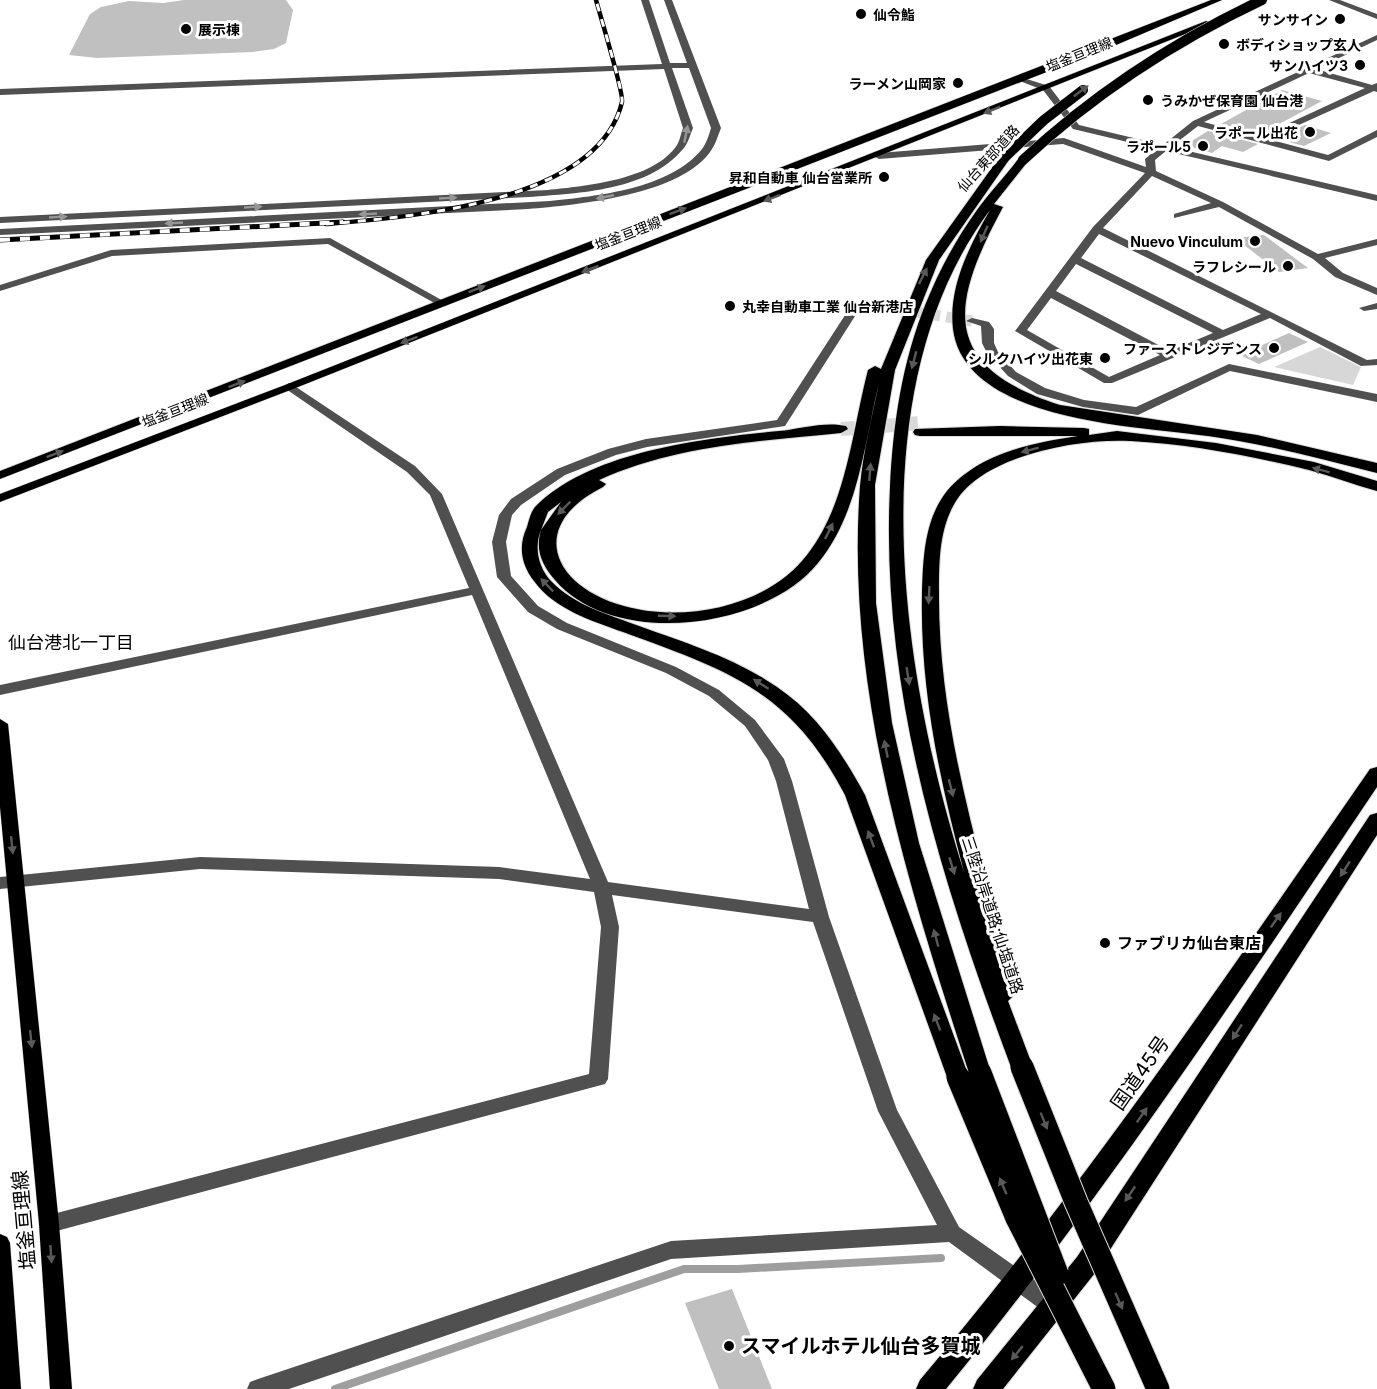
<svg xmlns="http://www.w3.org/2000/svg" width="1377" height="1389" font-family="Inter,'Noto Sans JP',sans-serif">
  <style>
    .green { fill: #d7d7d7 }
    .lines { fill: none; stroke-linecap: round; stroke-linejoin: round }
    .stream { stroke: #9e9e9e; stroke-width: 8 }
    .building { fill: #c0c0c0 }
    .minor-tunnel { stroke: #d9d9d9; stroke-width: 11; stroke-dasharray: 11 6; stroke-linecap: butt }
    .highway-tunnel { stroke: #d9d9d9; stroke-width: 14; stroke-dasharray: 14 7; stroke-linecap: butt }
    .major-casing { stroke: #dbdbdb; stroke-width: 1 }
    .highway-casing { stroke: #dbdbdb; stroke-width: 2 }
    .minor { fill: #505050; fill-rule: evenodd }
    .major { fill: #000; fill-rule: evenodd }
    .highway { fill: #000; fill-rule: evenodd }
    .rail-far1-casing { stroke: #000; stroke-width: 4.5 }
    .rail-casing { stroke: #000; stroke-width: 5 }
    .rail-far1 { stroke: #fff; stroke-width: 3; stroke-dasharray: 8; stroke-linecap: butt }
    .rail { stroke: #fff; stroke-width: 4; stroke-dasharray: 10; stroke-linecap: butt }
    .highway-bridge-far1-casing { stroke: #dbdbdb; stroke-width: 11; stroke-linecap: butt }
    .highway-bridge-casing { stroke: #dbdbdb; stroke-width: 25; stroke-linecap: butt }
    .highway-bridge-far1 { stroke: #000; stroke-width: 10 }
    .highway-bridge { stroke: #000; stroke-width: 23 }
    .oneway { fill: #595959 }
    .oneway2 { fill: #969696 }
    .poi-dot { fill: #000; stroke: #fff; stroke-width: 2 }
    .labels { text-anchor: middle; dominant-baseline: central; stroke-width: 6; stroke-linejoin: round; paint-order: stroke }
    .far-poi-label { font-size: 14px; font-weight: bold; fill: #000; stroke: #fff; text-anchor: end }
    .far-street-label { font-size: 14px; fill: #000; stroke: #fff }
    .street-label { font-size: 16px; fill: #000; stroke: #fff }
    .poi-label { font-size: 16px; font-weight: bold; fill: #000; stroke: #fff; text-anchor: start }
    .neighbourhood-label { font-size: 18px; fill: #000; stroke: #fff }
    .near-street-label { font-size: 20px; fill: #000; stroke: #fff }
    .near-poi-label { font-size: 20px; font-weight: bold; fill: #000; stroke: #fff; text-anchor: start }
  </style>
  <rect width="100%" height="100%" fill="#fff"/>
  <!-- green -->
  <path class="green" d="M 1320,347 L 1361,367 L 1353,385 L 1274,367 Z"/>
  <g class="lines">
    <!-- stream -->
    <path class="stream" d="M 335,1389 L 684,1269 L 738,1269 L 941,1258"/>
  </g>
  <!-- building -->
  <path class="building" d="M 184,0 L 286,0 L 293,10 L 286,43 L 274,49 L 253,52 L 97,58 L 69,55 L 90,14 L 101,7 L 129,1 L 163,3 Z
    M 1282,90 L 1322,101 L 1259,135 L 1221,124 Z
    M 1305,125 L 1331,133 L 1304,146 L 1275,138 Z
    M 1208,131 L 1258,144 L 1243,152 L 1222,146 L 1212,153 L 1185,145 Z
    M 1264,235 L 1308,268 L 1279,272 L 1235,238 Z
    M 1289,333 L 1308,342 L 1259,364 L 1240,355 Z
    M 732,1289 L 772,1389 L 719,1389 L 685,1303 Z"/>
  <g class="lines">
    <!-- minor-tunnel -->
    <path class="minor-tunnel" d="M 879,306 L 972,321"/>
    <!-- highway-tunnel -->
    <path class="highway-tunnel" d="M 841,429 L 922,423"/>
    <!-- major casing -->
    <g class="major-casing">
      <path id="major" d="M 1211,0 L 1222,0 L 1116,45 L 0,479 L 0,471 Z
        M 1206,21 L 1213,23 L 293,389 L 0,502 L 0,494 L 285,385 Z
        M 0,719 L 8,724 L 59,1224 L 72,1389 L 50,1389 L 39,1224 L 0,807 Z
        M 0,1234 L 7,1237 L 10,1243 L 21,1389 L 0,1389 Z"/>
    </g>
    <!-- highway casing -->
    <g class="highway-casing">
      <path id="highway" d="M 1001,155 L 1011,157 L 939,260 L 895,370 L 875,485 L 876,603 L 892,723 L 919,843 L 991,1073 L 988,1079 L 980,1082 L 972,1079 L 969,1073 C 908,884 845,688 860,486 C 863,452 872,417 879,383 C 864,444 859,513 818,563 C 765,629 614,649 555,580 C 542,565 535,550 541,530 C 534,547 538,567 551,581 C 573,605 610,615 639,626 C 686,643 735,658 777,687 C 817,714 842,753 865,795 L 969,1077 L 966,1083 L 958,1086 L 950,1083 L 947,1077 L 845,795 C 790,690 729,671 623,632 C 592,621 554,609 534,581 C 521,564 518,546 527,527 C 529,520 531,511 536,506 C 591,451 705,438 779,431 C 799,429 826,421 846,426 L 848,429 L 841,433 C 760,441 674,446 599,480 L 606,484 L 603,487 C 527,525 551,586 624,606 C 684,623 767,607 807,555 C 847,504 852,431 868,370 L 875,366 L 881,369 L 926,260 ZM 561,502 L 541,530 L 548,512 Z
        M 1019,158 L 1029,160 L 994,204 L 1003,207 C 950,305 939,366 1060,405 L 1257,435 L 1377,463 L 1377,473 C 1321,459 1266,444 1208,436 C 1138,426 965,422 953,329 C 948,287 970,245 990,210 C 857,388 901,674 964,872 C 940,781 920,690 922,595 C 923,559 924,520 947,491 C 979,453 1032,443 1078,436 L 920,436 L 915,435 L 913,432 L 915,429 L 1000,426 L 1084,428 L 1089,429 L 1089,435 L 1117,431 L 1216,443 L 1314,462 L 1377,481 L 1377,491 C 1354,485 1332,476 1309,470 C 1251,456 1190,444 1130,441 C 1079,438 985,455 956,501 C 939,528 939,562 939,593 C 938,731 983,861 1015,994 L 1008,1001 L 1033,1067 L 1030,1073 L 1022,1076 L 1014,1073 L 1011,1067 C 941,880 880,689 890,487 C 893,424 902,362 926,303 C 939,271 956,239 977,210 C 990,192 1006,176 1019,158 Z
        M 1377,767 L 1377,787 C 1239,992 1103,1198 946,1389 L 916,1389 L 920,1380 C 1084,1186 1226,977 1370,769 Z
        M 1377,813 L 1377,835 L 1095,1273 L 1003,1389 L 973,1389 L 977,1380 L 1077,1257 L 1370,815 Z"/>
    </g>
    <!-- minor -->
    <path class="minor" d="M 641,0 L 649,0 L 670,63 L 687,63 L 664,0 L 672,0 L 721,128 C 718,135 716,143 712,149 C 684,195 576,205 528,209 L 0,235 L 0,229 L 550,201 C 597,196 670,189 702,149 C 706,144 709,135 711,128 L 689,68 L 672,68 L 693,128 C 690,135 688,144 683,149 C 648,191 579,193 529,197 L 0,223 L 0,217 L 548,190 C 585,186 654,180 677,145 C 680,140 681,133 683,128 L 664,69 L 0,95 L 0,89 L 662,64 Z
      M 1329,0 L 1340,0 L 1377,14 L 1377,19 Z
      M 1377,35 L 1377,40 L 1316,69 L 1372,85 L 1377,83 L 1377,92 L 1374,91 L 1268,139 L 1328,155 L 1377,130 L 1377,137 L 1329,161 L 1198,126 L 1171,147 L 1377,195 L 1377,201 L 1166,151 L 1155,160 L 1156,171 L 1223,202 L 1318,254 L 1377,239 L 1377,245 L 1325,258 L 1343,273 L 1377,288 L 1377,295 L 1335,277 L 1313,259 L 1219,207 L 1174,218 L 1174,214 L 1211,203 L 1152,176 L 1103,228 L 1367,360 L 1377,359 L 1377,365 L 1361,366 L 1270,318 L 1112,383 L 1104,383 L 1015,331 L 1093,227 L 1145,173 L 1063,144 L 879,159 L 874,156 L 879,153 L 1064,138 L 1146,167 L 1145,159 L 1157,149 L 1073,129 L 1043,90 L 1017,80 L 1017,76 L 1049,86 L 1079,125 L 1163,145 L 1193,121 ZM 1309,73 L 1365,88 L 1259,137 L 1204,122 ZM 1099,234 L 1261,314 L 1223,330 L 1081,258 ZM 1076,264 L 1213,333 L 1170,351 L 1056,291 ZM 1051,298 L 1160,355 L 1109,377 L 1027,330 Z
      M 330,238 L 447,303 L 438,305 L 328,244 L 112,256 L 0,291 L 0,285 L 111,250 Z
      M 879,303 L 884,306 L 883,308 L 861,310 L 857,313 L 785,426 L 647,447 L 616,455 L 565,475 L 521,505 L 512,515 L 506,542 L 511,576 L 538,606 L 567,623 L 676,667 L 719,690 L 755,720 L 784,759 L 792,781 L 829,917 L 897,1110 L 959,1227 L 1063,1300 L 1066,1307 L 1063,1314 L 1055,1317 L 1047,1314 L 949,1242 L 671,1259 L 289,1389 L 247,1389 L 250,1382 L 258,1379 L 671,1241 L 937,1225 L 878,1111 L 813,922 L 612,895 L 619,927 L 608,1079 L 605,1084 L 49,1233 L 42,1230 L 39,1224 L 42,1218 L 49,1215 L 589,1074 L 601,927 L 594,892 L 499,879 L 200,869 L 0,889 L 0,877 L 200,857 L 499,867 L 590,879 L 472,595 L 0,695 L 0,685 L 469,588 L 430,495 L 407,472 L 283,387 L 289,383 L 293,385 L 415,466 L 442,494 L 608,882 L 809,909 L 776,781 L 768,760 L 745,726 L 709,696 L 666,673 L 557,629 L 528,612 L 497,577 L 492,542 L 499,515 L 511,499 L 557,469 L 608,449 L 646,439 L 777,420 L 849,309 L 858,304 Z
      M 1377,303 L 1377,309 L 1364,311 L 1359,308 Z
      M 972,318 L 989,322 L 994,329 L 994,343 L 998,352 L 1016,372 L 1045,388 L 1084,400 L 1136,407 L 1229,364 L 1377,394 L 1377,402 L 1230,371 L 1138,415 L 1083,407 L 1037,394 L 1008,376 L 987,353 L 982,343 L 981,326 L 966,321 Z"/>
    <!-- major -->
    <use href="#major" class="major"/>
    <!-- highway -->
    <use href="#highway" class="highway"/>
    <!-- rail-far1 casing -->
    <g class="rail-far1-casing">
      <path id="rail-far1" d="M 326,224 C 410,217 598,203 622,102 C 624,93 600,15 596,0"/>
    </g>
    <!-- rail casing -->
    <g class="rail-casing">
      <path id="rail" d="M 0,240 L 343,222"/>
    </g>
    <!-- rail-far1 -->
    <use href="#rail-far1" class="rail-far1"/>
    <!-- rail -->
    <use href="#rail" class="rail"/>
    <!-- highway-bridge-far1 casing -->
    <g class="highway-bridge-far1-casing">
      <path id="highway-bridge-far1" d="M 1005,157 L 1044,120 L 1083,90
        M 1023,160 C 1095,93 1173,42 1262,0"/>
    </g>
    <!-- highway-bridge casing -->
    <g class="highway-bridge-casing">
      <path id="highway-bridge" d="M 1022,1067 L 1076,1202 L 1158,1389
        M 980,1073 L 1057,1274
        M 958,1077 L 1017,1218 L 1104,1389"/>
    </g>
    <!-- highway-bridge-far1 -->
    <use href="#highway-bridge-far1" class="highway-bridge-far1"/>
    <!-- highway-bridge -->
    <use href="#highway-bridge" class="highway-bridge"/>
  </g>
  <!-- one-way arrows -->
  <defs><path id="oneway-solid" d="M-6-.8H1V-3.2L6.5 0L1 3.2V.8H-6Z" transform="scale(1.5)"/></defs>
  <g class="oneway">
    <use href="#oneway-solid" transform="translate(1081 91) rotate(-37)"/>
    <use href="#oneway-solid" transform="translate(992 110) rotate(158)"/>
    <use href="#oneway-solid" transform="translate(772 198) rotate(159)"/>
    <use href="#oneway-solid" transform="translate(678 211) rotate(-21)"/>
    <use href="#oneway-solid" transform="translate(984 234) rotate(114)"/>
    <use href="#oneway-solid" transform="translate(590 269) rotate(159)"/>
    <use href="#oneway-solid" transform="translate(923 276) rotate(-63)"/>
    <use href="#oneway-solid" transform="translate(477 289) rotate(-21)"/>
    <use href="#oneway-solid" transform="translate(409 340) rotate(159)"/>
    <use href="#oneway-solid" transform="translate(914 360) rotate(105)"/>
    <use href="#oneway-solid" transform="translate(237 384) rotate(-21)"/>
    <use href="#oneway-solid" transform="translate(1030 450) rotate(165)"/>
    <use href="#oneway-solid" transform="translate(55 454) rotate(-21)"/>
    <use href="#oneway-solid" transform="translate(1321 470) rotate(-165)"/>
    <use href="#oneway-solid" transform="translate(870 472) rotate(-85)"/>
    <use href="#oneway-solid" transform="translate(564 508) rotate(135)"/>
    <use href="#oneway-solid" transform="translate(829 531) rotate(-64)"/>
    <use href="#oneway-solid" transform="translate(547 585) rotate(-134)"/>
    <use href="#oneway-solid" transform="translate(929 595) rotate(93)"/>
    <use href="#oneway-solid" transform="translate(667 616) rotate(2)"/>
    <use href="#oneway-solid" transform="translate(908 676) rotate(81)"/>
    <use href="#oneway-solid" transform="translate(761 684) rotate(-148)"/>
    <use href="#oneway-solid" transform="translate(886 749) rotate(-101)"/>
    <use href="#oneway-solid" transform="translate(951 788) rotate(76)"/>
    <use href="#oneway-solid" transform="translate(871 839) rotate(-110)"/>
    <use href="#oneway-solid" transform="translate(12 845) rotate(84)"/>
    <use href="#oneway-solid" transform="translate(952 866) rotate(73)"/>
    <use href="#oneway-solid" transform="translate(1345 869) rotate(123)"/>
    <use href="#oneway-solid" transform="translate(1276 920) rotate(-55)"/>
    <use href="#oneway-solid" transform="translate(936 938) rotate(-105)"/>
    <use href="#oneway-solid" transform="translate(937 1022) rotate(-111)"/>
    <use href="#oneway-solid" transform="translate(1237 1032) rotate(123)"/>
    <use href="#oneway-solid" transform="translate(31 1039) rotate(84)"/>
    <use href="#oneway-solid" transform="translate(1142 1115) rotate(-55)"/>
    <use href="#oneway-solid" transform="translate(1044 1121) rotate(68)"/>
    <use href="#oneway-solid" transform="translate(1003 1186) rotate(-113)"/>
    <use href="#oneway-solid" transform="translate(1130 1194) rotate(124)"/>
    <use href="#oneway-solid" transform="translate(51 1254) rotate(86)"/>
    <use href="#oneway-solid" transform="translate(1119 1301) rotate(66)"/>
    <use href="#oneway-solid" transform="translate(1017 1353) rotate(130)"/>
  </g>
  <g class="oneway2">
    <use href="#oneway-solid" transform="translate(686 134) rotate(-79)"/>
    <use href="#oneway-solid" transform="translate(605 197) rotate(169)"/>
    <use href="#oneway-solid" transform="translate(448 198) rotate(-3)"/>
    <use href="#oneway-solid" transform="translate(253 207) rotate(-3)"/>
    <use href="#oneway-solid" transform="translate(368 214) rotate(177)"/>
    <use href="#oneway-solid" transform="translate(58 217) rotate(-3)"/>
    <use href="#oneway-solid" transform="translate(174 223) rotate(177)"/>
  </g>
  <!-- markers -->
  <g class="poi-dot">
    <circle cx="861" cy="14" r="6"/>
    <circle cx="1340" cy="19" r="6"/>
    <circle cx="186" cy="29" r="6"/>
    <circle cx="1224" cy="44" r="6"/>
    <circle cx="1360" cy="65" r="6"/>
    <circle cx="958" cy="83" r="6"/>
    <circle cx="1148" cy="100" r="6"/>
    <circle cx="1310" cy="132" r="6"/>
    <circle cx="1203" cy="146" r="6"/>
    <circle cx="884" cy="177" r="6"/>
    <circle cx="1255" cy="241" r="6"/>
    <circle cx="1288" cy="266" r="6"/>
    <circle cx="730" cy="306" r="6"/>
    <circle cx="1274" cy="348" r="6"/>
    <circle cx="1105" cy="358" r="6"/>
    <circle cx="1105" cy="943" r="6"/>
    <circle cx="729" cy="1346" r="6"/>
  </g>
  <g class="labels">
    <!-- far-poi labels -->
    <g class="far-poi-label">
      <text x="873" y="14" text-anchor="start">仙令鮨</text>
      <text x="1328" y="19">サンサイン</text>
      <text x="198" y="29" text-anchor="start">展示棟</text>
      <text x="1236" y="44" text-anchor="start">ボディショップ玄人</text>
      <text x="1348" y="65">サンハイツ3</text>
      <text x="946" y="83">ラーメン山岡家</text>
      <text x="1160" y="100" text-anchor="start">うみかぜ保育園 仙台港</text>
      <text x="1298" y="132">ラポール出花</text>
      <text x="1191" y="146">ラポール5</text>
      <text x="872" y="177">昇和自動車 仙台営業所</text>
      <text x="1243" y="241">Nuevo Vinculum</text>
      <text x="1276" y="266">ラフレシール</text>
      <text x="742" y="306" text-anchor="start">丸幸自動車工業 仙台新港店</text>
      <text x="1262" y="348">ファーストレジデンス</text>
      <text x="1093" y="358">シルクハイツ出花東</text>
    </g>
    <!-- far-street labels -->
    <g class="far-street-label">
      <text transform="translate(1079 54) rotate(-22)">塩釜亘理線</text>
      <text transform="translate(988 158) rotate(-48)">仙台東部道路</text>
      <text transform="translate(628 233) rotate(-21)">塩釜亘理線</text>
      <text transform="translate(175 410) rotate(-21)">塩釜亘理線</text>
    </g>
    <!-- street labels -->
    <g class="street-label">
      <text transform="translate(993 915) rotate(72)">三陸沿岸道路;仙塩道路</text>
    </g>
    <!-- poi labels -->
    <g class="poi-label">
      <text x="1117" y="943">ファブリカ仙台東店</text>
    </g>
    <!-- neighbourhood labels -->
    <g class="neighbourhood-label">
      <text x="71" y="642">仙台港北一丁目</text>
    </g>
    <!-- near-street labels -->
    <g class="near-street-label">
      <text transform="translate(1140 1073) rotate(-55)">国道45号</text>
      <text transform="translate(24 1220) rotate(-95)">塩釜亘理線</text>
    </g>
    <!-- near-poi labels -->
    <g class="near-poi-label">
      <text x="741" y="1346">スマイルホテル仙台多賀城</text>
    </g>
  </g>
</svg>
